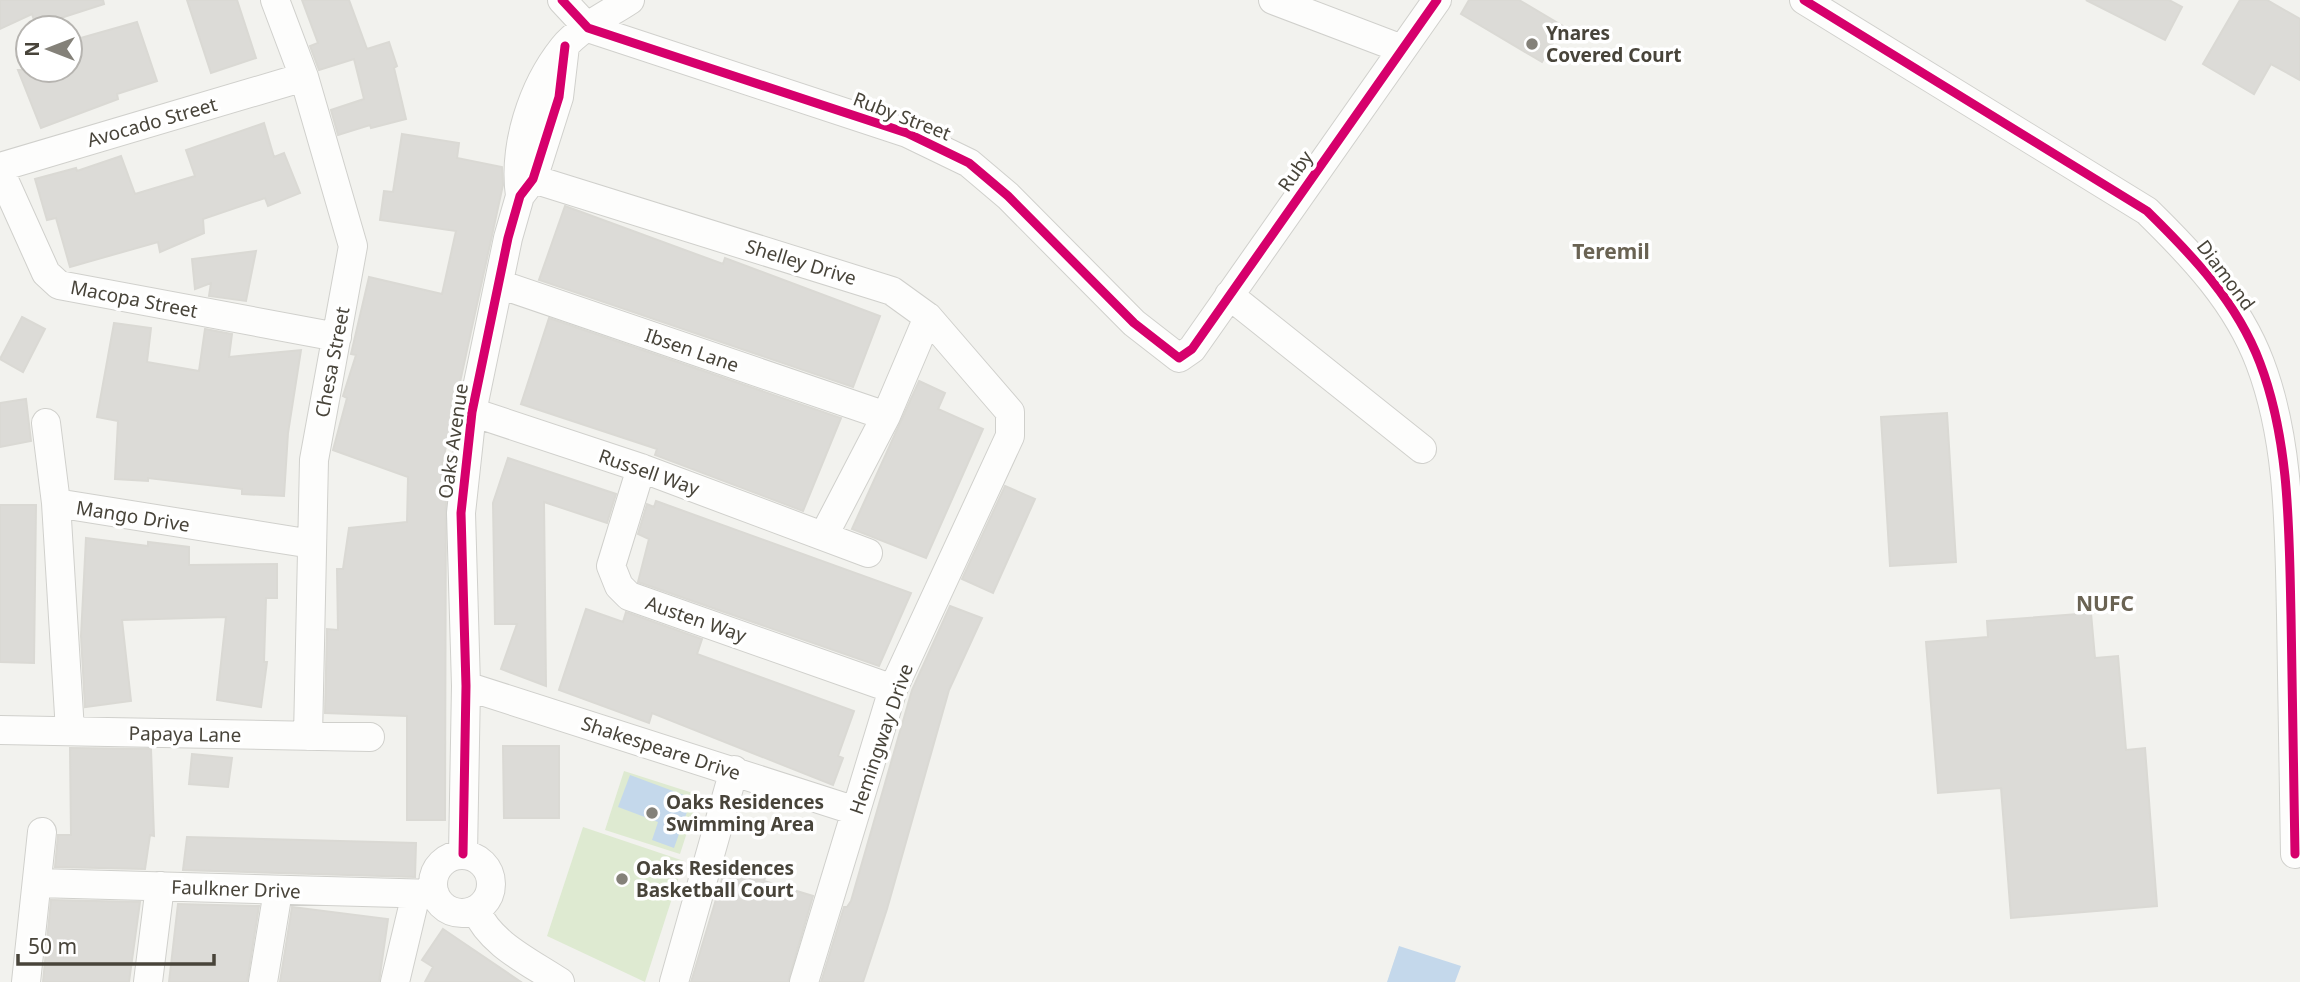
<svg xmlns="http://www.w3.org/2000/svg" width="2300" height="982" font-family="'Noto Sans',sans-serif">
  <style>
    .green { fill: #deead1 }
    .water { fill: #c4d8eb }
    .building { fill: #dcdbd7; stroke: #dad9d4; stroke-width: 2 }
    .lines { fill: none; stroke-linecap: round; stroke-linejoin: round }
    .minor-casing { stroke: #d0d0cc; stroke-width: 30 }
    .minor { stroke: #fdfdfc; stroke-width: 28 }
    .cycleway-casing { stroke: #fff; stroke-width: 13 }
    .cycleway { stroke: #d6006c; stroke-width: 9 }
    .poi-dot { fill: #848179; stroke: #fff; stroke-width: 2.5 }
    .labels { text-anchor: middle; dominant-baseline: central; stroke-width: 7; stroke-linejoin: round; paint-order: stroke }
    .poi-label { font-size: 19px; font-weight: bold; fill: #48443a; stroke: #fff; text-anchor: start }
    .street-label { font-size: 19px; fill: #48443a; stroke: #fff }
    .neighbourhood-label { font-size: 21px; font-weight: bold; fill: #6a6353; stroke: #fff }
  </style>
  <rect width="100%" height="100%" fill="#f2f2ee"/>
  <!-- green -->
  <path class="green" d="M 624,771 L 699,795 L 680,854 L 605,830 Z
    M 583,827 L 684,861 L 645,982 L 547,936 Z"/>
  <!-- water -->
  <path class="water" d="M 630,775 L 692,798 L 674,848 L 652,840 L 658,822 L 618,807 Z
    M 1399,946 L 1461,966 L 1455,982 L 1387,982 Z"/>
  <!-- building -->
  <path class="building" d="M 0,0 L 103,0 L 104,4 L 36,26 L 32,14 L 0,29 Z
    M 187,0 L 237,0 L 256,58 L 211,73 Z
    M 302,0 L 349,0 L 367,49 L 389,42 L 397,66 L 394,68 L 406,119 L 371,128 L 370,125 L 338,135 L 331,110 L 364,99 L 354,59 L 319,70 L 310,46 L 318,43 Z
    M 1469,0 L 1519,0 L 1563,26 L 1542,62 L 1461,14 Z
    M 2086,0 L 2169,0 L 2182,7 L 2165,40 Z
    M 2240,0 L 2267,0 L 2300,19 L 2300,80 L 2271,64 L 2254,94 L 2203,64 Z
    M 137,22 L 157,81 L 117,94 L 118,99 L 41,128 L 18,70 L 70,70 L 70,41 Z
    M 264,123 L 274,157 L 284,153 L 300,193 L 268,206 L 265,198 L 203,219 L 204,233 L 160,252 L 158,242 L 70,267 L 56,218 L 47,220 L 35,179 L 76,168 L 77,171 L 121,156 L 135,194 L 195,176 L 186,150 Z
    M 402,134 L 459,143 L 457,158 L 502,167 L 503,185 L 440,474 L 446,474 L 445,820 L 407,820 L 407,716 L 325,713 L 327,629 L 338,630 L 337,569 L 343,569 L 349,528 L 407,522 L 408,477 L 333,450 L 347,398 L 343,396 L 356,355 L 351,354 L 369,277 L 442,294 L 456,231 L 380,220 L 384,191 L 393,192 Z
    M 565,206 L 723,264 L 725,258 L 880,316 L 853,387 L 539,280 Z
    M 256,251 L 246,301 L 209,296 L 211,283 L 195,289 L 192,259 Z
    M 22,317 L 45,329 L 23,372 L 0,359 Z
    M 549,318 L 841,418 L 803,511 L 655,455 L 657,449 L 521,404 Z
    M 114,323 L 151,328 L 147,362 L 199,371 L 205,329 L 232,334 L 229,357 L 301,350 L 288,433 L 284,496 L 242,494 L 242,489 L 148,478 L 148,481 L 115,479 L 118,421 L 97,417 Z
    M 919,381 L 945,393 L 938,409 L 983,429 L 926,558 L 852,529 Z
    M 26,399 L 31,441 L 0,447 L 0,403 Z
    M 1947,413 L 1956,562 L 1890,566 L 1881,417 Z
    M 508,458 L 616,494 L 607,523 L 544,502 L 546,686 L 501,669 L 517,624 L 495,624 L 493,503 Z
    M 1005,486 L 1035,499 L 993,593 L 962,579 Z
    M 656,501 L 911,593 L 879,666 L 638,582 L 649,539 L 638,534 L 647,504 L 654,507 Z
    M 0,505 L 36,505 L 34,663 L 0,662 Z
    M 86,538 L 148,546 L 148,542 L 189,547 L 189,565 L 277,564 L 277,598 L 266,598 L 264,662 L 267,662 L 261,707 L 217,700 L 226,617 L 122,620 L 131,701 L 85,707 L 81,636 Z
    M 950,606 L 982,618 L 949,690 L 887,909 L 863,982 L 821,982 L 844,907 L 847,907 L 851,901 L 912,690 Z
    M 586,609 L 623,622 L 626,612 L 702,639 L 697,654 L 854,711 L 838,756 L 843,758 L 833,785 L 652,713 L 649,723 L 559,690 Z
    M 2091,613 L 2095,658 L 2118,656 L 2126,750 L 2145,748 L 2157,906 L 2011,918 L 2001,788 L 1938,793 L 1926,642 L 1988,637 L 1987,621 Z
    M 503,746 L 559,746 L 559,818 L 504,818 Z
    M 70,748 L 151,749 L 154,836 L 150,835 L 145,869 L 55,867 L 58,835 L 71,835 Z
    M 192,754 L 232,758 L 228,787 L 189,784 Z
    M 187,837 L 416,843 L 415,877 L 183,870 Z
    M 727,863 L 766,875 L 764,881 L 813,896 L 788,982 L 691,982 Z
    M 51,900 L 140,902 L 129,982 L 43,982 Z
    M 178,904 L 259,906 L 247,982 L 169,982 Z
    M 292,907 L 388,919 L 379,982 L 280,982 Z
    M 443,929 L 521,982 L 425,982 L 433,967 L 422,960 Z"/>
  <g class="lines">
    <!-- minor casing -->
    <g class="minor-casing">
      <path id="minor" d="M 275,0 L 304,77 L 353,246 L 314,460 L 308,736
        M 562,0 L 588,28 L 907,133 L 969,163 L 1008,196 L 1134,323 L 1179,358 L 1192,349 L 1437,0
        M 1273,0 L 1402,49
        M 1804,0 L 2147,211 C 2192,255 2237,302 2260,363 C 2290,442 2289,531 2291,615 C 2293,695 2294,775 2295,854
        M 0,167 L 304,77
        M 0,171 L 46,273 L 59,285 L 337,337
        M 533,179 L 892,291 L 928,317 L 1010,412 L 1010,436 L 893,689 L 804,982
        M 520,196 C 513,146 532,87 563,48 C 579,28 609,14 630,0
        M 499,284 L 886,416
        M 1229,295 L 1422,449
        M 472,412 L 641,468 L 868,553
        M 46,423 L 56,503 L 70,731
        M 641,468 L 611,566 L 619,586 L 629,596 L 893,689
        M 56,503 L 312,544
        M 824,535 L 886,416 L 928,317
        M 466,686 L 856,811
        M 0,730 L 370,737
        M 463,854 L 466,686 L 461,513 L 472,412 L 508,238 L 520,196 L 533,179 L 559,97 L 565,46
        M433 884a29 29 0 1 1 58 0a29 29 0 1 1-58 0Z
        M 37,883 L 435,894
        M 476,910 C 490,944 530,962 560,982
        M 26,982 L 42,832
        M 148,982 L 160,886
        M 263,982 L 278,891
        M 395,982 L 416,894
        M 674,982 L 734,770"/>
    </g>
    <!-- minor -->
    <use href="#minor" class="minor"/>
    <!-- cycleway casing -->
    <g class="cycleway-casing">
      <path id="cycleway" d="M 562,0 L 588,28 L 907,133 L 969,163 L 1008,196 L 1134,323 L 1179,358 L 1192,349 L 1437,0
        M 1804,0 L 2147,211 C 2192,255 2237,302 2260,363 C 2290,442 2289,531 2291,615 C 2293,695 2294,775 2295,854
        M 463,854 L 466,686 L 461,513 L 472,412 L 508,238 L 520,196 L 533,179 L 559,97 L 565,46"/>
    </g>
    <!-- cycleway -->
    <use href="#cycleway" class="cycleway"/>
  </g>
  <!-- markers -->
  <g class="poi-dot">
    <circle cx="1532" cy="44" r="7"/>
    <circle cx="652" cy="813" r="7"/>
    <circle cx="622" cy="879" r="7"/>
  </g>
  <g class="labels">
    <!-- poi labels -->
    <g class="poi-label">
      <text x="1546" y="33">Ynares<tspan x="1546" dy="22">Covered Court</tspan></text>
      <text x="666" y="802">Oaks Residences<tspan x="666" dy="22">Swimming Area</tspan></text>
      <text x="636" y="868">Oaks Residences<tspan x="636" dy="22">Basketball Court</tspan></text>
    </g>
    <!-- street labels -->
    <g class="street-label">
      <text transform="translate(902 116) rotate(21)">Ruby Street</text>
      <text transform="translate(152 122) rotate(-16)">Avocado Street</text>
      <text transform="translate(1295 171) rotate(-55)">Ruby</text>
      <text transform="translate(801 262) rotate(17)">Shelley Drive</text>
      <text transform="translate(2226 275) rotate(53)">Diamond</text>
      <text transform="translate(134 299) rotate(11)">Macopa Street</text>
      <text transform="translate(692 350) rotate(19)">Ibsen Lane</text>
      <text transform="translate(332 362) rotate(-79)">Chesa Street</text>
      <text transform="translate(453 441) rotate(-82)">Oaks Avenue</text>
      <text transform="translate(649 472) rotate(19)">Russell Way</text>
      <text transform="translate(133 516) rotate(9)">Mango Drive</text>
      <text transform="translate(696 619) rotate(19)">Austen Way</text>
      <text transform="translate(185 734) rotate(1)">Papaya Lane</text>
      <text transform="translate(881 739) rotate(-71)">Hemingway Drive</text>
      <text transform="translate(661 748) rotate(18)">Shakespeare Drive</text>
      <text transform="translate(236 889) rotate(2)">Faulkner Drive</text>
    </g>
    <!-- neighbourhood labels -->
    <g class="neighbourhood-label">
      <text x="1611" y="251">Teremil</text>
      <text x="2105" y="603">NUFC</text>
    </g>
  </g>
  <!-- north arrow -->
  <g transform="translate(49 49) rotate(270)"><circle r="33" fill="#ffffff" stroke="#b6b4b0" stroke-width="2"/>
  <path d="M0-5L12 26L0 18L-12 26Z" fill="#848179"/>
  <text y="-10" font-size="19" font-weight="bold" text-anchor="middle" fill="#48443a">N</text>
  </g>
  <!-- scale -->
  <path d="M18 954v10h196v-10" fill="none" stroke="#48443a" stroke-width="3.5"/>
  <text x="28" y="954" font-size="21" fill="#48443a" stroke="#ffffff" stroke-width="5" paint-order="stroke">50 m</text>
</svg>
